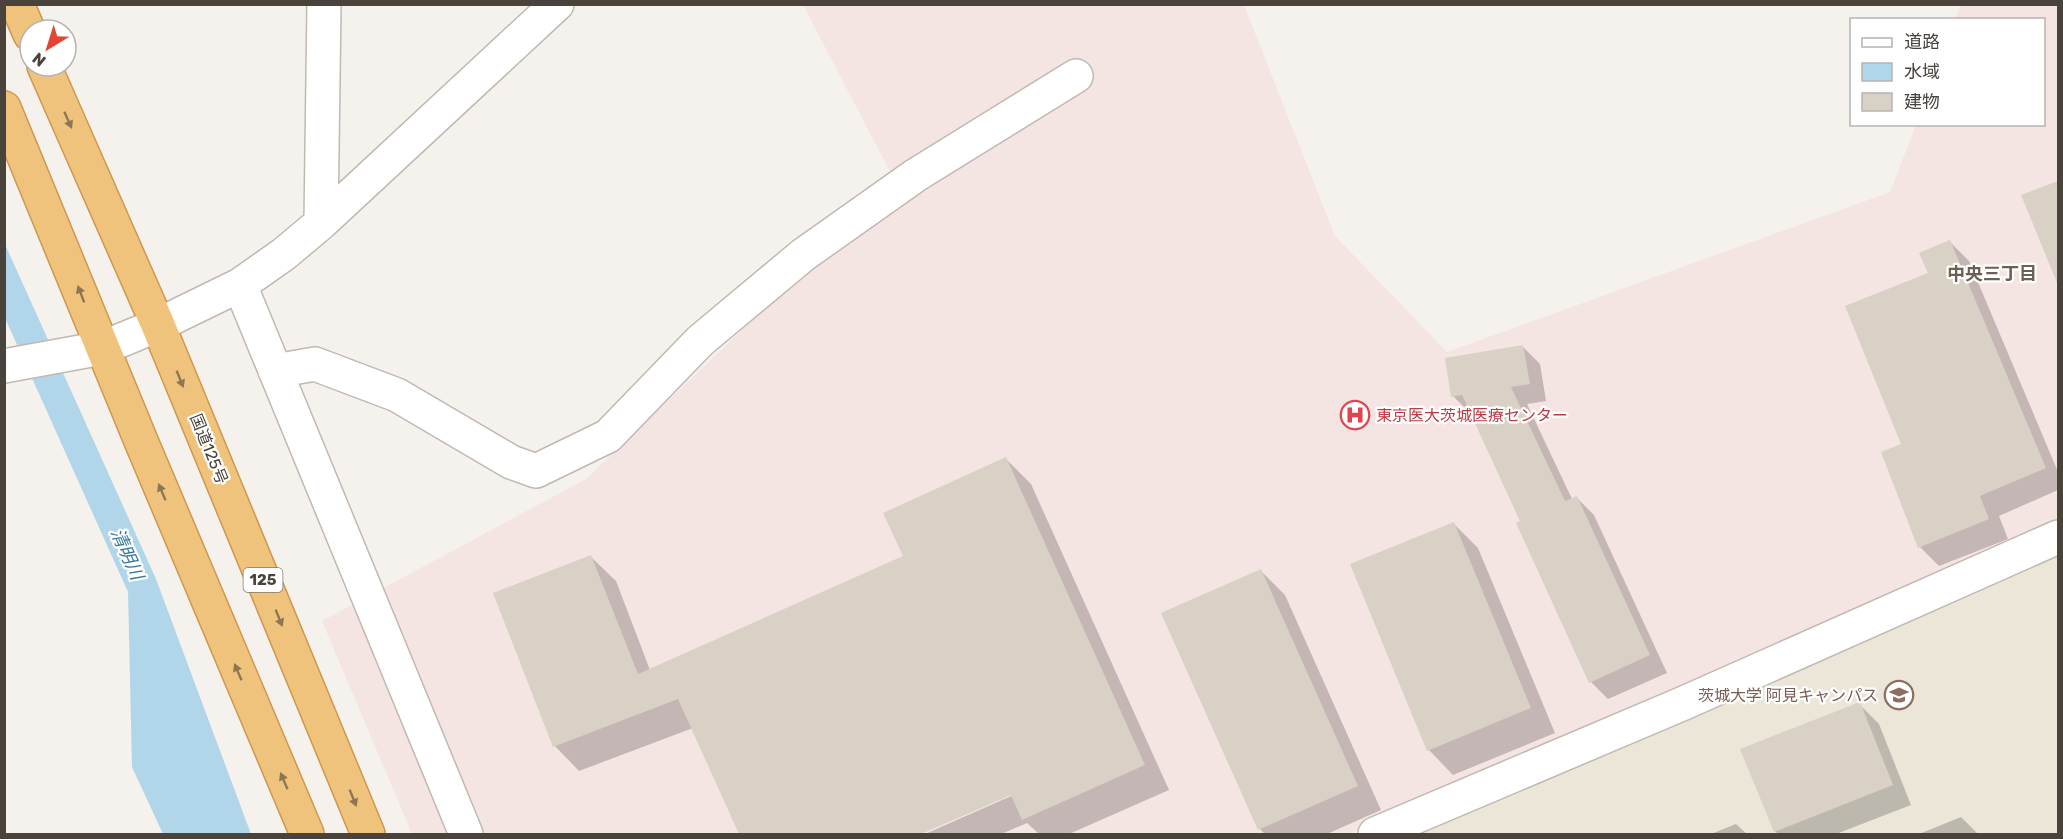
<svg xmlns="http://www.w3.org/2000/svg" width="2063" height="839" font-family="Rubik,'Noto Sans JP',sans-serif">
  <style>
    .education { fill: #ece6d9 }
    .medical { fill: #f4e4e2 }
    .water { fill: #b1d6ea }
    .shadow { fill: #0003 }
    .building { fill: #d9d0c6 }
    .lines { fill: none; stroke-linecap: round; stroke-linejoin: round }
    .minor-casing { stroke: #c0b9b0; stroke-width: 36 }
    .highway-casing { stroke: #cf974d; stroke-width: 36 }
    .minor { stroke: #fff; stroke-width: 33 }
    .highway { stroke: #f0c37d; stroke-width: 33 }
    .oneway { fill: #8c7655 }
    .labels { text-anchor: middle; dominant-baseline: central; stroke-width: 4.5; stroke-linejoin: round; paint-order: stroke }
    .shield { fill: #fff; stroke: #807b76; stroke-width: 1.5 }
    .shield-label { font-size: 15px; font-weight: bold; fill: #49433b }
    .health-label { font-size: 16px; fill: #be3a42; stroke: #fff; text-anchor: start }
    .street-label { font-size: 16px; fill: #49433b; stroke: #fff }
    .education-label { font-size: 16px; fill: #785e54; stroke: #fff; text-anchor: end }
    .neighbourhood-label { font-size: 18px; font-weight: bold; fill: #6b6053; stroke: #fff }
    .water-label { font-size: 18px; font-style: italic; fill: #39789c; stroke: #fff }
  </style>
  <rect width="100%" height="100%" fill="#f5f2ed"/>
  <!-- education -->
  <path class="education" d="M 2058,556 L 2058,834 L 1422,834 Z"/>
  <!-- medical -->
  <path class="medical" d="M 803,5 L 1244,5 L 1335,236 L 1447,352 L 1890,192 L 1916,125 L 2044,124 L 2044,20 L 1955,19 L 1961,5 L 2058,5 L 2058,527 L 1349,834 L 412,834 L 322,621 L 586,479 L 896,183 Z"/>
  <!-- water -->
  <path class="water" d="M 4,242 L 156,579 L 251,834 L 163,834 L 132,767 L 128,592 L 5,318 Z"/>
  <!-- shadow -->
  <path class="shadow" d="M 2058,183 L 2058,283 L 2023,196 Z
    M 1950,242 L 1969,261 L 2058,472 L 2058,490 L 1999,516 L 2008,539 L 1939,566 L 1920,547 L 1903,445 L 1930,274 Z
    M 1523,347 L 1540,364 L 1546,401 L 1527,404 L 1572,499 L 1576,497 L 1594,515 L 1667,673 L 1608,699 L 1591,682 L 1522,522 L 1472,413 L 1470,413 L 1453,396 Z
    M 1006,459 L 1031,484 L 1169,790 L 1069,834 L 1039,834 L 1027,823 L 1001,834 L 925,834 L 1018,793 L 1017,790 L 918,834 L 741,834 L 693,728 L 579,771 L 555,746 L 591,557 L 616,581 L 650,670 L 905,557 Z
    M 1453,523 L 1478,548 L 1555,733 L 1453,775 L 1429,750 Z
    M 1261,571 L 1285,595 L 1381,810 L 1327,834 L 1265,834 L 1260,829 Z
    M 1859,704 L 1879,724 L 1911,805 L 1836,834 L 1778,834 L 1775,831 Z
    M 1961,817 L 1978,834 L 1919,834 Z
    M 1736,824 L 1747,834 L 1711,834 Z"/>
  <!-- building -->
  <path class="building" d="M 2058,181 L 2058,285 L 2021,195 Z
    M 1950,240 L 2046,468 L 1980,496 L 1989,519 L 1918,548 L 1881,452 L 1901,444 L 1845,306 L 1928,273 L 1919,253 Z
    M 1523,345 L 1530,384 L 1511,387 L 1565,501 L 1577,496 L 1650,655 L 1589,683 L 1516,523 L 1520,521 L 1462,395 L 1451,397 L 1445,358 Z
    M 1006,457 L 1145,765 L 1022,820 L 1011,795 L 921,834 L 739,834 L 678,699 L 553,747 L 493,593 L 591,555 L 638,674 L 903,556 L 883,513 Z
    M 1454,522 L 1531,708 L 1427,751 L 1350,564 Z
    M 1261,569 L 1358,786 L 1258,830 L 1161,613 Z
    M 1860,702 L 1893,785 L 1774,832 L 1740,749 Z"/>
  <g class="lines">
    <!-- minor casing -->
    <g class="minor-casing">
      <path id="minor" d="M 321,223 L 324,4
        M 240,285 L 466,834
        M 4,366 L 102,348 L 158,325 L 240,285 L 284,254 L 321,223 L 557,4
        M 275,371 L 315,364 L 397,395 L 511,462 L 536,471 L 608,436 L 700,341 L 803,255 L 916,175 L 1076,76
        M 1375,834 L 1684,703 L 2058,537"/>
    </g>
    <!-- highway casing -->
    <g class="highway-casing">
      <path id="highway" d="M 17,4 L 30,34
        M 44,66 L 158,325 L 368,834
        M 4,108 L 141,441 L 307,834"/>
    </g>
    <!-- minor -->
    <use href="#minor" class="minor"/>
    <!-- highway -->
    <use href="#highway" class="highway"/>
  </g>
  <!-- one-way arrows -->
  <defs><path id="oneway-solid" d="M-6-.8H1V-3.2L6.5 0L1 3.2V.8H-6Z" transform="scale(1.5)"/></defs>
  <g class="oneway">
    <use href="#oneway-solid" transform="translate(68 120) rotate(66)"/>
    <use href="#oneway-solid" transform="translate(81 294) rotate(-111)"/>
    <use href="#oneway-solid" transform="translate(180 379) rotate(68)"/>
    <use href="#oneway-solid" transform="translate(162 492) rotate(-113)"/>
    <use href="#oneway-solid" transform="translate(279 618) rotate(68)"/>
    <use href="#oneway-solid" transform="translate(238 672) rotate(-113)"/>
    <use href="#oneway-solid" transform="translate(284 781) rotate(-113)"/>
    <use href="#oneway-solid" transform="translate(353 798) rotate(68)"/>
  </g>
  <!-- icons -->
  <defs>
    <g id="hospital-ring" transform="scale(1.5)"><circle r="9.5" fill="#fff" stroke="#e0444e" stroke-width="1.5"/><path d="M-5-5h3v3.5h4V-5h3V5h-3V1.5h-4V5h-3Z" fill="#e0444e"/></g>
    <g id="university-ring" transform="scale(1.5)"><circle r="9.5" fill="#fff" stroke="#8d6e63" stroke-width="1.5"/><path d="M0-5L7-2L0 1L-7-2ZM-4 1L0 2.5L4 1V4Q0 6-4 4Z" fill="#8d6e63"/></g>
  </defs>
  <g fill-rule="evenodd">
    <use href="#hospital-ring" x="1355" y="415"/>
    <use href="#university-ring" x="1899" y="695"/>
  </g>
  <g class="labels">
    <!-- shield labels -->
    <rect class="shield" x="243.5" y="568" width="39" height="24" rx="4.5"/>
    <g class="shield-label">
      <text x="263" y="580">125</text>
    </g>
    <!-- health labels -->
    <g class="health-label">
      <text x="1376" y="415">東京医大茨城医療センター</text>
    </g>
    <!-- street labels -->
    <g class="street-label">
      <text transform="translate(209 449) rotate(68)">国道125号</text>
    </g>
    <!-- education labels -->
    <g class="education-label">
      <text x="1878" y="695">茨城大学 阿見キャンパス</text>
    </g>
    <!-- neighbourhood labels -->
    <g class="neighbourhood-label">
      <text x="1992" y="274">中央三丁目</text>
    </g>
    <!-- water labels -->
    <g class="water-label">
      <text transform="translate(127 554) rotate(66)">清明川</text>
    </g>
  </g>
  <!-- border -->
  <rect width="2063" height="839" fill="none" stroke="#49433b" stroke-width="12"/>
  <!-- legend -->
  <rect x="1850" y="18" width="195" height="108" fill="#ffffff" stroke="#b6b4b1" stroke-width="1.5"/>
  <rect x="1862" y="38" width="30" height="9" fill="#ffffff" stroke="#b6b4b1" stroke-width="1.5"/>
  <text x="1904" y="48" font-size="18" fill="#49433b">道路</text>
  <rect x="1862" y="63" width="30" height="18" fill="#b1d6ea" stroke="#b6b4b1" stroke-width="1.5"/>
  <text x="1904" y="78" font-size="18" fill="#49433b">水域</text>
  <rect x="1862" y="93" width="30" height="18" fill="#d9d0c6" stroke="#b6b4b1" stroke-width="1.5"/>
  <text x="1904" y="108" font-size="18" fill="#49433b">建物</text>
  <!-- north arrow -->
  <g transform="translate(48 48) rotate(218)"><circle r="28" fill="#ffffff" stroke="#b6b4b1" stroke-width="1.5"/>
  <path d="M0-4.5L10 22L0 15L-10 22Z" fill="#e54434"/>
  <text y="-9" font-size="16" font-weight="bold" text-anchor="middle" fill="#49433b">N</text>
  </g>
</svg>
